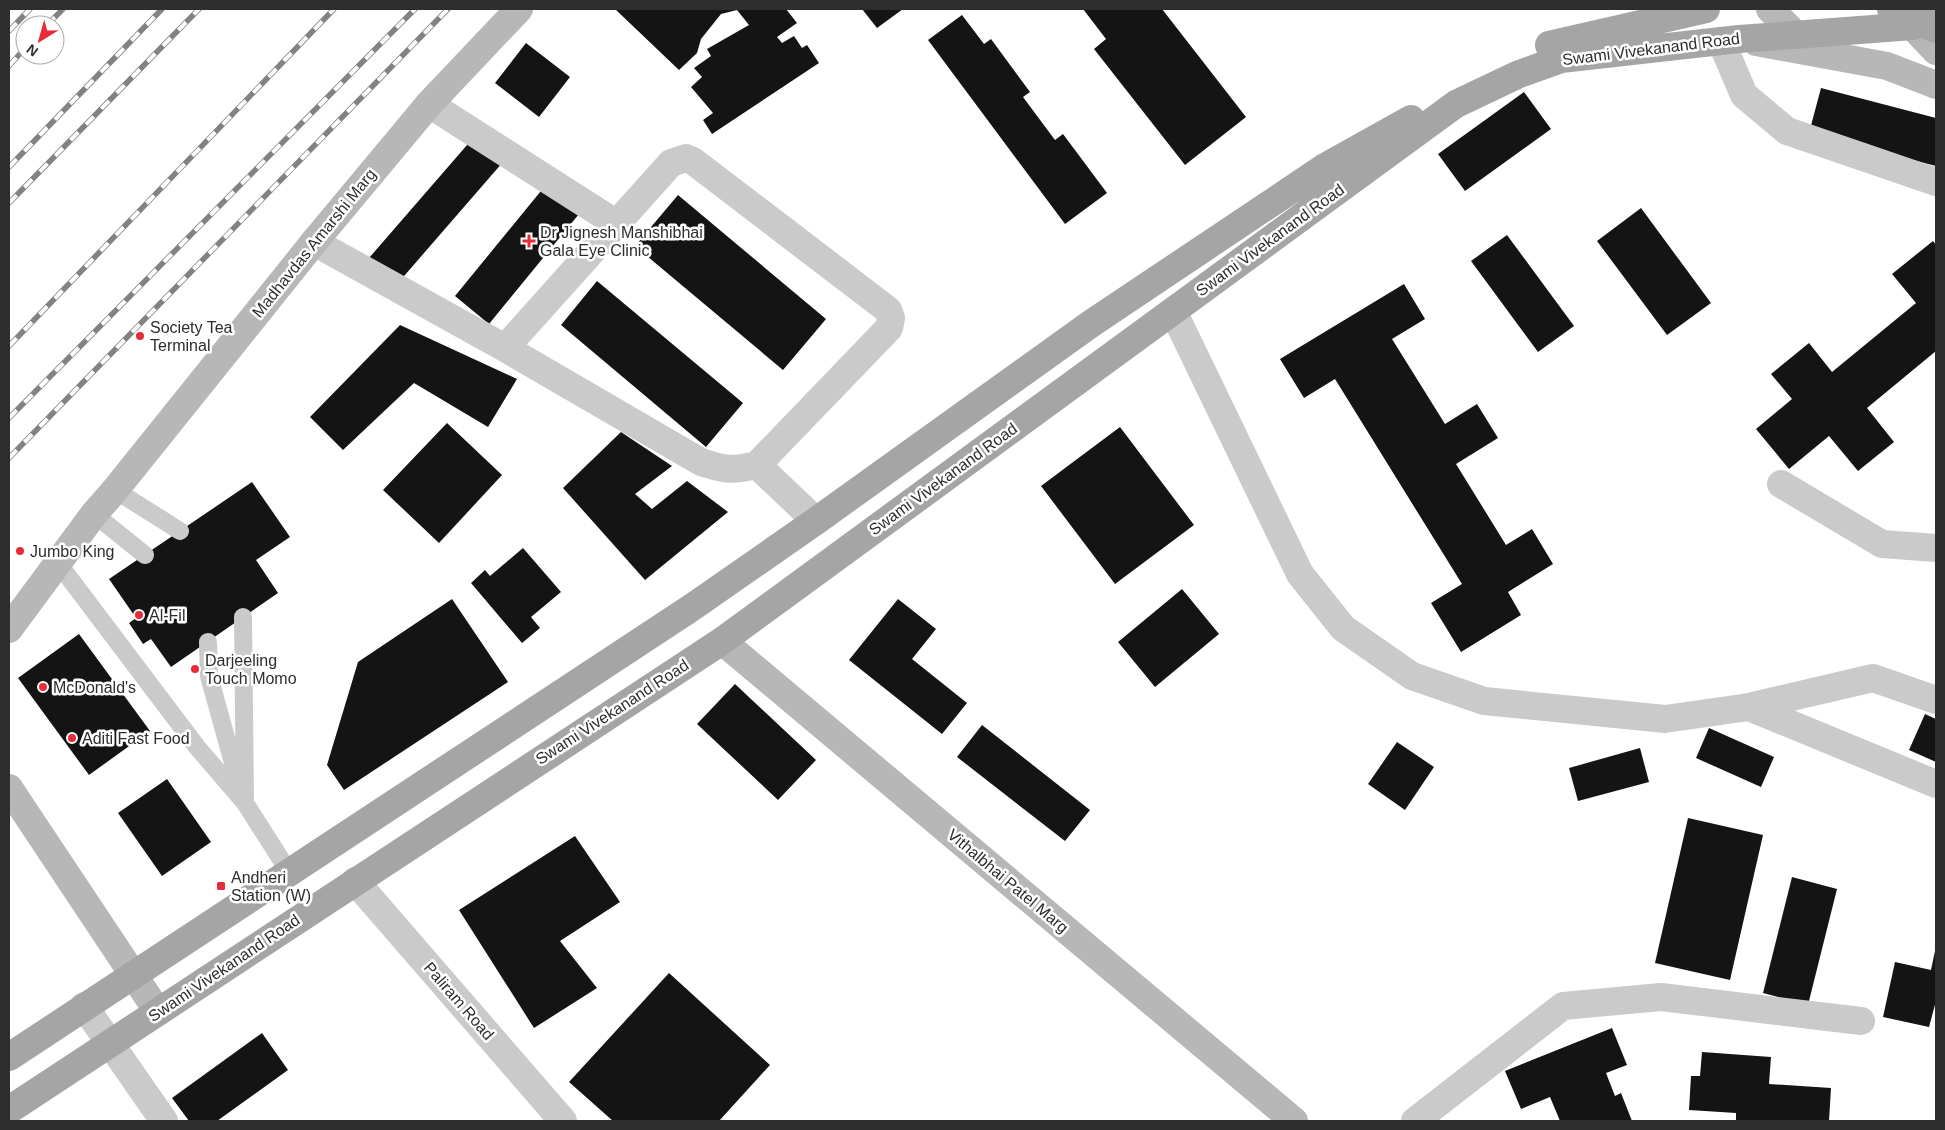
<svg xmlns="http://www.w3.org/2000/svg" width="1945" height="1130" font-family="Helvetica,sans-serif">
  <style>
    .building { fill: #141414 }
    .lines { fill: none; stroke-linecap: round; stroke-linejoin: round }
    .lane { stroke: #cacaca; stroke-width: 18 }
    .street { stroke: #cacaca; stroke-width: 28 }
    .secondary { stroke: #b7b7b7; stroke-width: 28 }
    .primary { stroke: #a5a5a5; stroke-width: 28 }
    .rail-casing { stroke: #828282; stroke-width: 5.5 }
    .rail { stroke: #fff; stroke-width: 4; stroke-dasharray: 11; stroke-linecap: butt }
    .primary-bridge { stroke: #a5a5a5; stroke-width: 28 }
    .poi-dot { fill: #e82b38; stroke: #fff; stroke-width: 2 }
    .labels { text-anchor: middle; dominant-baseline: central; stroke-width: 5; stroke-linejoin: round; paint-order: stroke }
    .street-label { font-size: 16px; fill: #2d2d2d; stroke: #fff }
    .poi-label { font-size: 16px; fill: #2d2d2d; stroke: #fff; text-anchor: start }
  </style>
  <rect width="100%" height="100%" fill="#fff"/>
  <!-- building -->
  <path class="building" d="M 615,9 L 786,9 L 797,23 L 777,37 L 782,43 L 794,36 L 802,48 L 807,45 L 819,63 L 712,134 L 703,120 L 713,113 L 691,87 L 702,77 L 694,68 L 711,56 L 707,49 L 749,25 L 737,10 L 721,14 L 701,39 L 697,53 L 679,70 Z
    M 862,9 L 903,9 L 877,28 Z
    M 1083,9 L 1162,9 L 1246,117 L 1185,165 L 1094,49 L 1106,39 Z
    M 962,15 L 984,44 L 991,39 L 1030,92 L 1023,97 L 1055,140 L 1063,134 L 1107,193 L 1065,224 L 928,40 Z
    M 526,43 L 570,77 L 539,117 L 495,83 Z
    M 1821,88 L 1936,118 L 1936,166 L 1809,133 Z
    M 1524,92 L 1551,129 L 1465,191 L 1438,154 Z
    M 474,137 L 503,162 L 398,283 L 369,258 Z
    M 545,186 L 579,214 L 489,324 L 455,296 Z
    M 678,195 L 826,319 L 783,370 L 635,246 Z
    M 1641,208 L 1711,303 L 1667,335 L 1597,241 Z
    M 1507,235 L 1574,326 L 1538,352 L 1471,261 Z
    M 1933,241 L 1936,245 L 1936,351 L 1867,408 L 1894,442 L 1858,471 L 1829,436 L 1789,469 L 1756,429 L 1792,399 L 1771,374 L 1809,343 L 1832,372 L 1916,303 L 1892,274 Z
    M 597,281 L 743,403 L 706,447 L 561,325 Z
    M 1404,284 L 1425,319 L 1392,339 L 1445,424 L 1477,404 L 1498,438 L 1456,464 L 1506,545 L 1532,529 L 1553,564 L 1508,592 L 1521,615 L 1461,652 L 1431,603 L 1462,584 L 1335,379 L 1304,398 L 1280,359 Z
    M 400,325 L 517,379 L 488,427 L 414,383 L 343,450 L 310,417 Z
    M 447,423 L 502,475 L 439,543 L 383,490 Z
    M 1120,427 L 1194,525 L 1115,584 L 1041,486 Z
    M 621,432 L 672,466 L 635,494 L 652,509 L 687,481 L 728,512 L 645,580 L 563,488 Z
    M 252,482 L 290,537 L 256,560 L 278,593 L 171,667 L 151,639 L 143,644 L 129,623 L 136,618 L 109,579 Z
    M 523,548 L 561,592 L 531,617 L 540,628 L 522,643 L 471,583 L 485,570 L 490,576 Z
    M 1182,589 L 1219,634 L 1155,687 L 1118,642 Z
    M 452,599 L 508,682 L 344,790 L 327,765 L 358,662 Z
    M 898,599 L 936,629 L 912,659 L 967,703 L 942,734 L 849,660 Z
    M 79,634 L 150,731 L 89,775 L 18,678 Z
    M 735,684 L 816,760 L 778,800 L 697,724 Z
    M 1925,714 L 1936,719 L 1936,762 L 1909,750 Z
    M 982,725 L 1090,810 L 1065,841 L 957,757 Z
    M 1709,728 L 1774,757 L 1761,787 L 1696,758 Z
    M 1397,742 L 1434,767 L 1405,810 L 1368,784 Z
    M 1640,748 L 1649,782 L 1578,801 L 1569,768 Z
    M 167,779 L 211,842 L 162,876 L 118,813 Z
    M 1688,818 L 1763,835 L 1730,980 L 1655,963 Z
    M 575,836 L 620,902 L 560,941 L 597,988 L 534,1028 L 459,910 Z
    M 1792,877 L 1837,889 L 1808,1005 L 1763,993 Z
    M 1935,951 L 1936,1001 L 1929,1027 L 1883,1017 L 1895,962 L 1931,970 Z
    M 669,973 L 770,1065 L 719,1121 L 613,1121 L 569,1082 Z
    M 1612,1028 L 1627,1065 L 1606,1073 L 1615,1096 L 1621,1093 L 1632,1121 L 1560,1121 L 1550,1097 L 1521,1109 L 1505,1071 Z
    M 262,1033 L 288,1070 L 217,1121 L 189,1121 L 172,1098 Z
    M 1702,1052 L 1771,1057 L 1769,1084 L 1831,1088 L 1829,1121 L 1736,1121 L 1736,1113 L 1689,1110 L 1691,1076 L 1700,1076 Z"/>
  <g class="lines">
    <!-- lane -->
    <path class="lane" d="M 115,490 L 180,531
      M 94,514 L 145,555
      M 58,563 L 197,747 L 245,803 L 289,872
      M 243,617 L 245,803
      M 208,642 L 209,676 L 238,781"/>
    <!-- street -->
    <path class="street" d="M 1721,41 L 1744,95 L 1787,131 L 1936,182
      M 429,104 L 617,224
      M 314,242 L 505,348 L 701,462 C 725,470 732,471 757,465 L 816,521
      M 1173,311 L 1300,574 L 1343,628 L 1412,676 L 1484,701 L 1665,719 L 1749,707 L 1873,678 L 1936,700
      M 505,348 L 671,163 L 686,158 L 693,161 L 888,310 L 891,318 L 889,328 L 757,465
      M 1781,484 L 1882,544 L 1936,548
      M 1749,707 L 1936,784
      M 355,881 L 563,1121
      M 84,1006 L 164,1121
      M 1415,1121 L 1563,1006 L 1661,997 L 1861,1021"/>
    <!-- secondary -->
    <path class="secondary" d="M 1770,9 L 1795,34
      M 1899,12 L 1936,51
      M 1756,42 L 1887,66 L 1936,85
      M 9,629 L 94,514 L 115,490 L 314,242 L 429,104 L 519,9
      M 722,641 L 1294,1121
      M 9,788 L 158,1012"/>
    <!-- primary -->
    <path class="primary" d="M 1549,45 L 1706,9
      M 9,1057 L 691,608 L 816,521 L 1092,323 L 1325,167 L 1411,119
      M 9,1110 L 722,641 L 1456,104 L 1517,75 L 1561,59 L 1739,39 L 1913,26 L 1933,19"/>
    <!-- rail casing -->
    <g class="rail-casing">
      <path id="rail" d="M 47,25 L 63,9
        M 9,31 L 30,9
        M 9,66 L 25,48
        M 9,167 L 162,9
        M 9,203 L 199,9
        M 9,346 L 334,9
        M 9,418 L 415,9
        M 9,458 L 448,9"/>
    </g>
    <!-- rail -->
    <use href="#rail" class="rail"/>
    <!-- primary-bridge -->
    <path class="primary-bridge" d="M 1891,9 L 1936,29"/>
  </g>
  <!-- markers -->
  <g class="poi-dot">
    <path d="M526.5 233.5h5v5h5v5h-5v5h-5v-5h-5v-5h5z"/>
    <circle cx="140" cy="336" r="5"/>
    <circle cx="20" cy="551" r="5"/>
    <circle cx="139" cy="615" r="5"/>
    <circle cx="195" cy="669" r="5"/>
    <circle cx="43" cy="687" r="5"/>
    <circle cx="72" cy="738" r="5"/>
    <rect x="216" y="881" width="10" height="10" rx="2.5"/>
  </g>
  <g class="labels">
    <!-- street labels -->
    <g class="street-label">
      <text transform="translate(1651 49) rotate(-7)">Swami Vivekanand Road</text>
      <text transform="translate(1270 240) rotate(-36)">Swami Vivekanand Road</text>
      <text transform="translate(314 243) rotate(-51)">Madhavdas Amarshi Marg</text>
      <text transform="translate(943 479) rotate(-36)">Swami Vivekanand Road</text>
      <text transform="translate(612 712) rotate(-33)">Swami Vivekanand Road</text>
      <text transform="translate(1008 881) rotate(40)">Vithalbhai Patel Marg</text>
      <text transform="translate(224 968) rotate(-34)">Swami Vivekanand Road</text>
      <text transform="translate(459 1001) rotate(49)">Paliram Road</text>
    </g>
    <!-- poi labels -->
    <g class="poi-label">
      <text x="540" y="232">Dr Jignesh Manshibhai<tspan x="540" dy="18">Gala Eye Clinic</tspan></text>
      <text x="150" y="327">Society Tea<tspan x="150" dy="18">Terminal</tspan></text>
      <text x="30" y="551">Jumbo King</text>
      <text x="149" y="615">Al-Fil</text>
      <text x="205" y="660">Darjeeling<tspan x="205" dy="18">Touch Momo</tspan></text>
      <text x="53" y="687">McDonald's</text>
      <text x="82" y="738">Aditi Fast Food</text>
      <text x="231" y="877">Andheri<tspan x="231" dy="18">Station (W)</tspan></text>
    </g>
  </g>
  <!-- border -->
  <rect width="1945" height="1130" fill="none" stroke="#2d2d2d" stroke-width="20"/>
  <!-- north arrow -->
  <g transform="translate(40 40) rotate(217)"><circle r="24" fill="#ffffff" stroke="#ababab"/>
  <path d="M0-4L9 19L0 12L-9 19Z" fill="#e82b38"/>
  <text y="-8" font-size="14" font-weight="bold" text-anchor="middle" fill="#2d2d2d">N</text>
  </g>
</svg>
